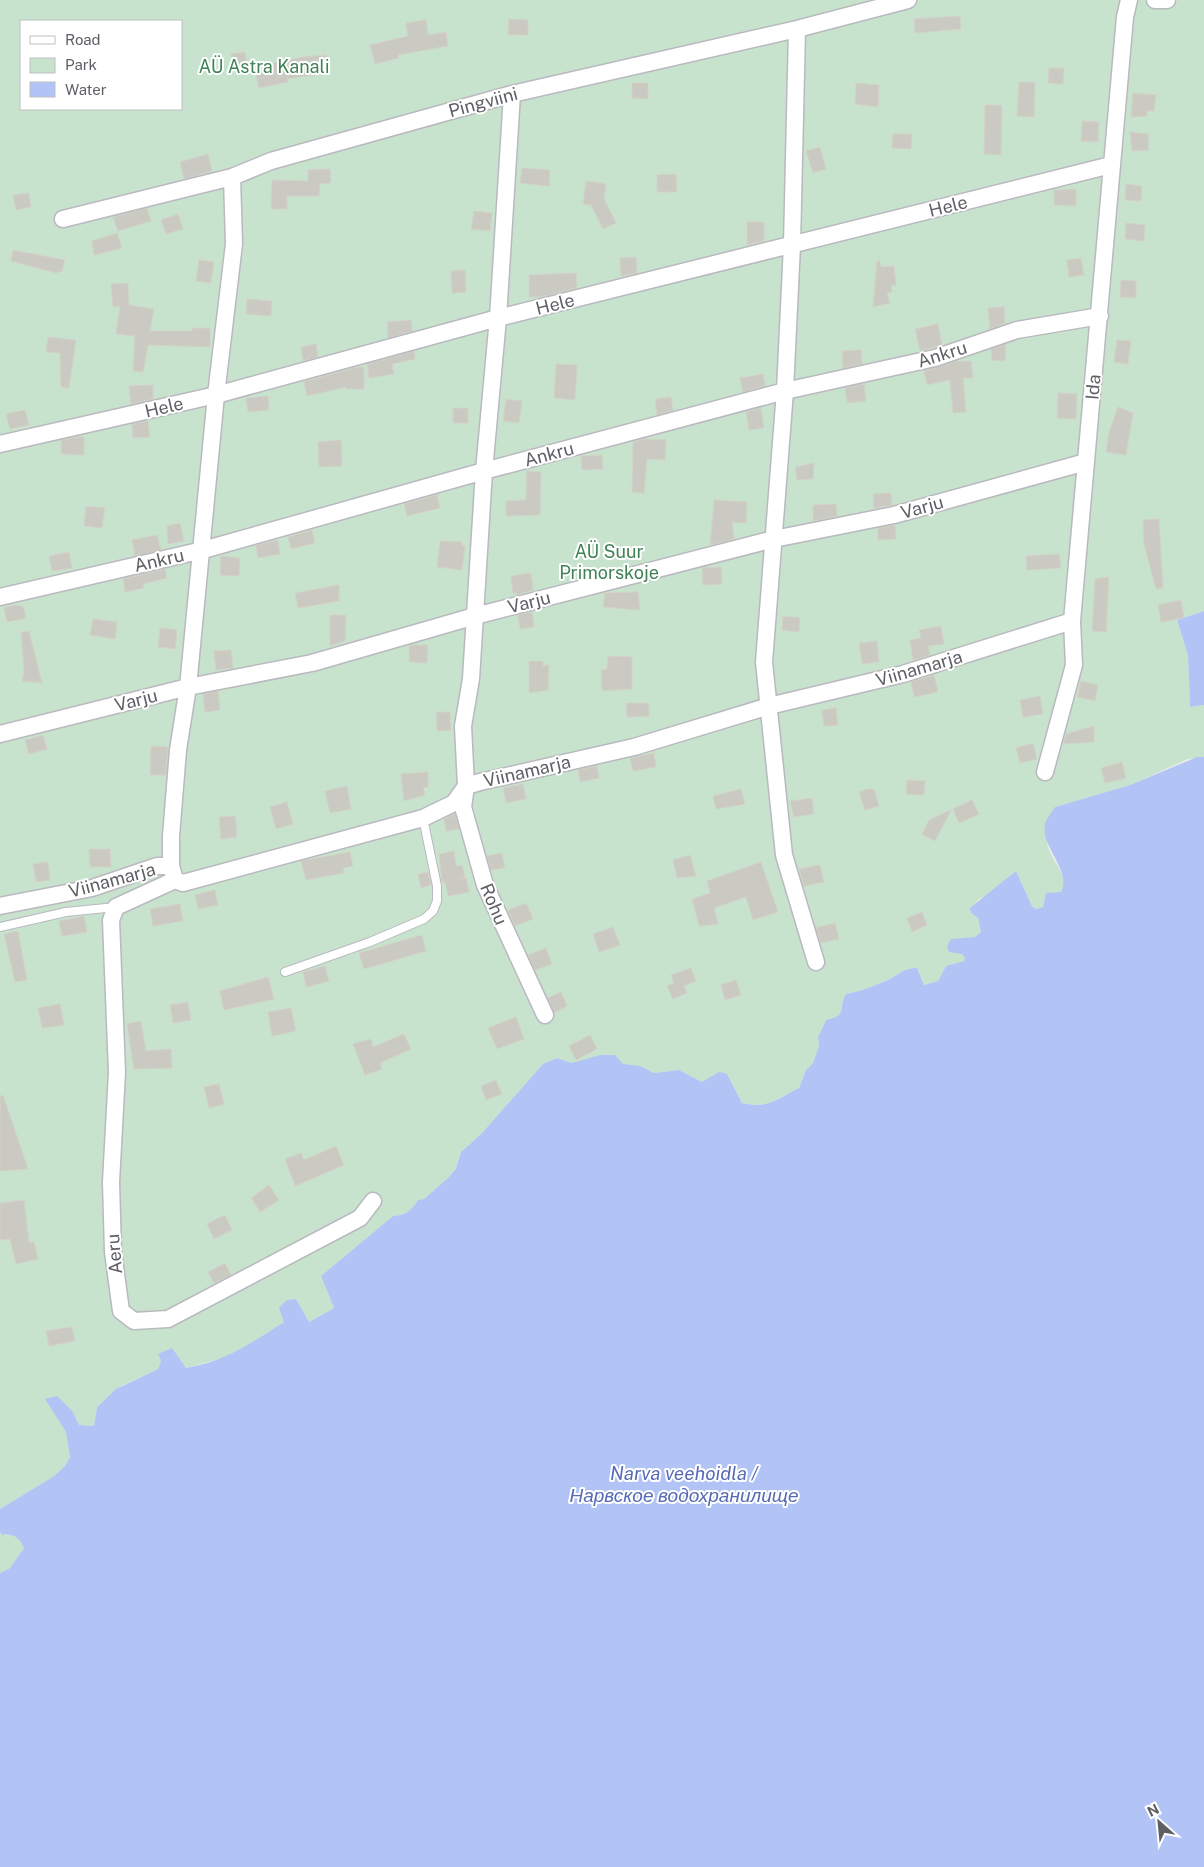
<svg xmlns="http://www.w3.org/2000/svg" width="1204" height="1867" font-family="'Public Sans',sans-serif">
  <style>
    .green { fill: #c7e3ce; fill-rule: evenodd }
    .water { fill: #b1c4f5 }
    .building { fill: #cacac3; stroke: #d3d2c6 }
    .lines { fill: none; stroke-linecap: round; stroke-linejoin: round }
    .lane-casing { stroke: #b9b9bf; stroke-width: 10 }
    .street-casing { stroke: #b9b9bf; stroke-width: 19 }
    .lane { stroke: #fff; stroke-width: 8 }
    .street { stroke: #fff; stroke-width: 16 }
    .labels { text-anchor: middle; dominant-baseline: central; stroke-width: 4; stroke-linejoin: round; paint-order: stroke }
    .park-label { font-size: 18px; fill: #418255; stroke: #fff }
    .street-label { font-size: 18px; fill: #5e5f65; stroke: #fff }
    .water-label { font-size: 19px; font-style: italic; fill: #566ab6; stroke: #fff }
  </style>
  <rect width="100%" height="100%" fill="#eeefe7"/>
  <!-- green -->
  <path class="green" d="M 0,0 L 1204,0 L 1204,611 L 1177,620 L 1188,655 L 1190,707 L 1204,705 L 1204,757 L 1188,759 L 1130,785 L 1055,807 C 1053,818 1045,837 1048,847 C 1052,862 1070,875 1061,892 L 1045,897 L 1043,907 L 1036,909 L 1032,906 L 1016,871 L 994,891 L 978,900 L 971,913 L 978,918 L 981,932 L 962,954 L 965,957 L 964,961 L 946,966 L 938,981 L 924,985 L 917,968 C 906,967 897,975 888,980 C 874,986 861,991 846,994 C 837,1009 849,1015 826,1020 L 818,1037 L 819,1046 L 813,1063 L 806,1070 L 799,1088 C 776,1098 770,1109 742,1103 L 727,1074 L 702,1082 L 679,1070 L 654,1073 L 640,1066 L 572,1063 L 557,1058 L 543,1064 L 481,1134 L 461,1152 L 456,1167 L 449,1177 L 424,1199 L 418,1200 C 411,1211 406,1215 393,1216 L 321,1276 L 334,1308 L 309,1322 L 296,1299 L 284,1322 L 230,1356 L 186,1368 L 165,1352 L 158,1354 L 161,1361 L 158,1369 L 121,1386 L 104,1400 L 97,1407 L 94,1426 L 79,1425 L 73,1412 L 46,1399 L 66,1432 L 70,1457 L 65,1466 L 54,1476 L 0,1509 ZM 21,21 L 181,21 L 181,109 L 21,109 Z
    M 0,1532 L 3,1535 C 14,1533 19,1538 24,1548 L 10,1568 L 0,1573 Z"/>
  <!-- water -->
  <path class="water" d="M 1204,611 L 1204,705 L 1190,707 L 1188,655 L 1177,620 Z
    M 1197,757 L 1204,757 L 1204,1867 L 0,1867 L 0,1573 L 10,1568 L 24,1548 C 19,1538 14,1533 2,1535 L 0,1532 L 0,1509 L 54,1476 L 65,1466 L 70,1457 L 66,1432 L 45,1399 L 57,1396 L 73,1412 L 79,1425 L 94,1426 L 97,1407 L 116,1389 L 158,1369 L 161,1361 L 158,1354 L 172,1348 L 186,1368 C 227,1361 249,1344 284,1322 L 279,1308 L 287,1300 L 296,1299 L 309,1322 L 334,1308 L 321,1276 L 393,1216 C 406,1215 411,1211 418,1200 L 424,1199 L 449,1177 L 456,1168 L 461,1152 L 481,1134 L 543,1064 L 557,1058 L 572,1063 L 600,1055 L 615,1055 L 623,1064 L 640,1066 L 654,1073 L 679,1070 L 702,1082 L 719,1072 L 727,1074 L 742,1103 C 769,1109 776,1099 799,1088 L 806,1070 L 813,1063 L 819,1046 L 818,1037 L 826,1020 C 849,1015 837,1009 846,994 C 861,991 874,986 888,980 C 897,975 906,967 917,968 L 924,985 L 938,981 L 946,966 L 964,961 L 965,958 L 962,954 L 949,952 L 947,946 L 951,939 L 975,937 L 981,932 L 978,918 L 971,913 L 970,908 L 1016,871 L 1032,906 L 1036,909 L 1043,907 L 1046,893 L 1061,892 C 1072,870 1040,847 1045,824 C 1046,819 1052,812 1055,807 L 1130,785 Z"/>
  <!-- building -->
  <path class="building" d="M 960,16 L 961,29 L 915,33 L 914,19 Z
    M 509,19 L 528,20 L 528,35 L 508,35 Z
    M 426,20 L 428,35 L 446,32 L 448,46 L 398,55 L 399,58 L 375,64 L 370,45 L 408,36 L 406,23 Z
    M 245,52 L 247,67 L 233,69 L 231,54 Z
    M 326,55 L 328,73 L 287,79 L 288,82 L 259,88 L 254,67 L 302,57 Z
    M 1049,68 L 1064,68 L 1063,84 L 1048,83 Z
    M 1019,82 L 1035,82 L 1034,117 L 1017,116 Z
    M 632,83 L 648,83 L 648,99 L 632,98 Z
    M 856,83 L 879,85 L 878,107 L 855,104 Z
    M 1133,93 L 1156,95 L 1154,111 L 1147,111 L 1147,116 L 1131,117 Z
    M 985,105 L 1002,105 L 1001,155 L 984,154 Z
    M 1082,121 L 1099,122 L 1098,142 L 1081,141 Z
    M 1130,132 L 1148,134 L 1149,150 L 1132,151 Z
    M 893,134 L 912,134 L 911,149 L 892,148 Z
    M 820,147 L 826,169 L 813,173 L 806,151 Z
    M 208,154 L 212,171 L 184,179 L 180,162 Z
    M 522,168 L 550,170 L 549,186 L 520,183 Z
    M 330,169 L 331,183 L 320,184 L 319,196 L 287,196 L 287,209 L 271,209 L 272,180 L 308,181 L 308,170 Z
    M 676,174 L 677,192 L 657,192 L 657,175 Z
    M 586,181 L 606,184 L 604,199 L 616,223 L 603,229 L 591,205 L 583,204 Z
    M 1126,184 L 1142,186 L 1141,201 L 1125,200 Z
    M 1076,189 L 1076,206 L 1054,205 L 1054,190 Z
    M 29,193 L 31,207 L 16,210 L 13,195 Z
    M 147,208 L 151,221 L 118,231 L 113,217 Z
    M 474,211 L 492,213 L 490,231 L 471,229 Z
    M 178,214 L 183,229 L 166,234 L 161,220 Z
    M 747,222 L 764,222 L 764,241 L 747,245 Z
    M 1126,223 L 1145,225 L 1144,241 L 1125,239 Z
    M 117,233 L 122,248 L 94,255 L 92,241 Z
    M 13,250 L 65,260 L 62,271 L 56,273 L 11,261 Z
    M 636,257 L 637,273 L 621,276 L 620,258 Z
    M 1081,258 L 1084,275 L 1069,277 L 1067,260 Z
    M 199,260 L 214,262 L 211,283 L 196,281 Z
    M 877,261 L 880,261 L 881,267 L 894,266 L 896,285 L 891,286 L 892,292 L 887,293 L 890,303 L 873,307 Z
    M 465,270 L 466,292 L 452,293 L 451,271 Z
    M 576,273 L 577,288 L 540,297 L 529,297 L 529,275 Z
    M 1121,280 L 1136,281 L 1136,298 L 1120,297 Z
    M 128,283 L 129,305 L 154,309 L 150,331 L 192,331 L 192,328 L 210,328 L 210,347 L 148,345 L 143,372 L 133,371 L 135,336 L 116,334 L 120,306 L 113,307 L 111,284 Z
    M 247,299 L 272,301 L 271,316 L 246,314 Z
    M 1004,307 L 1005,323 L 990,329 L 988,308 Z
    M 411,320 L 412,331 L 388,338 L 387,322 Z
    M 938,324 L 942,345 L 920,351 L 915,329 Z
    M 48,337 L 76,340 L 69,388 L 61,387 L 60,353 L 46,352 Z
    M 1117,340 L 1131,341 L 1128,364 L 1114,362 Z
    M 316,344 L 318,357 L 303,361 L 301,347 Z
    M 1006,344 L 1005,361 L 992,360 L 991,349 Z
    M 861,350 L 862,364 L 843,368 L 842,351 Z
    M 414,351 L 415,359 L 392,364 L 394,374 L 369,378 L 367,364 Z
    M 971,361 L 973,378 L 963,378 L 966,412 L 953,413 L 950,380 L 927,385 L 924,371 L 953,362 Z
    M 556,364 L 577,365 L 575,400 L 554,398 Z
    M 358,367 L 364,367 L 364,389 L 346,389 L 346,387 L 307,396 L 304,383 L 306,381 Z
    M 763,374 L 765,386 L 743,392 L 740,378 Z
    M 864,384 L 866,401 L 847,403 L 845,388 Z
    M 153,385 L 153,399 L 131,404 L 129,386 Z
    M 1058,393 L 1077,394 L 1076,419 L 1057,418 Z
    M 268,396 L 269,410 L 248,412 L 246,398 Z
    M 671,397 L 673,410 L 657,415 L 655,399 Z
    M 506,399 L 522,401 L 519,423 L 503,421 Z
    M 1118,407 L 1133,413 L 1126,455 L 1106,452 L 1109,432 Z
    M 453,408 L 468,408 L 468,423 L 453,423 Z
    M 761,408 L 764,428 L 749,430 L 746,412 Z
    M 25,410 L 29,425 L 10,429 L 6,414 Z
    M 148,421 L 150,437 L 133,438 L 132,424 Z
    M 78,437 L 84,437 L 84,455 L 61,454 L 61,440 Z
    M 645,439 L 666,440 L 665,460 L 647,459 L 644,493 L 632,492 L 633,442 Z
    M 341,440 L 342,466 L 319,467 L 318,442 Z
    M 602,455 L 603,469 L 582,470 L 581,456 Z
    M 814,463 L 813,479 L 797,480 L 795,467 Z
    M 527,471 L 541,472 L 540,515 L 506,516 L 506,501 L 526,500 Z
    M 891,493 L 892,505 L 874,508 L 873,494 Z
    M 437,495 L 440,508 L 407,516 L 404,504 Z
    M 714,500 L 747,502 L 746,523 L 732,522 L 734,539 L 710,545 Z
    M 836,504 L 837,516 L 813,521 L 813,505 Z
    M 86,506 L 105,508 L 102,528 L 84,526 Z
    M 1159,519 L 1163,588 L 1156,589 L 1144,544 L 1143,520 Z
    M 180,523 L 184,541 L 168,544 L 167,526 Z
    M 895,525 L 896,539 L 878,540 L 878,528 Z
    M 312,530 L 315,543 L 291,549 L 288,537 Z
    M 157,535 L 161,550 L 135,556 L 132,540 Z
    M 278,540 L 280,554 L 258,558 L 256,545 Z
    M 440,541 L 462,542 L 462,546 L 465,546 L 462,570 L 437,567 Z
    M 69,552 L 72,568 L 52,571 L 49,556 Z
    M 1059,554 L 1061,568 L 1027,570 L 1026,556 Z
    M 221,556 L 240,558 L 239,576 L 220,575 Z
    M 721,567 L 722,584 L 703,585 L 702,568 Z
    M 165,569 L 167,578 L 143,584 L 144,588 L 125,592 L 123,579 Z
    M 531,573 L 533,590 L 516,595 L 516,593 L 513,593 L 511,576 Z
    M 1109,577 L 1106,632 L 1092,631 L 1095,579 Z
    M 339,585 L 339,601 L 298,608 L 295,593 Z
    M 638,592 L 640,610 L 603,607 L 605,593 Z
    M 1181,600 L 1184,618 L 1161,622 L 1158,605 Z
    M 15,605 L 23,606 L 26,618 L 7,622 L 4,608 Z
    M 532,612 L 534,627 L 520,629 L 518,615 Z
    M 330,615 L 346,615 L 345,641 L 330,646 Z
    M 783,616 L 800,618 L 799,632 L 782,630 Z
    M 93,619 L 117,622 L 115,639 L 90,635 Z
    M 941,626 L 944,644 L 928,646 L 930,655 L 913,660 L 910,640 L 921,638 L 919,630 Z
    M 160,628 L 177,630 L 175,649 L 158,647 Z
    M 29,631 L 42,683 L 22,681 L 24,671 L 21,632 Z
    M 877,641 L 879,662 L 862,664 L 859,643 Z
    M 409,645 L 428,645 L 427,663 L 409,662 Z
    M 231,650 L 233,668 L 216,670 L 214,651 Z
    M 608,656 L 632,657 L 632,689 L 602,691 L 601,670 L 607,669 Z
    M 529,661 L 543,661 L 543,666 L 549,665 L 548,690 L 529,693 Z
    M 934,675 L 938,692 L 914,697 L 911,682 Z
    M 1081,681 L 1098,685 L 1095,701 L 1077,697 Z
    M 218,691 L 220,710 L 205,712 L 203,694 Z
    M 1040,696 L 1043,714 L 1023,717 L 1020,700 Z
    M 626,703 L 649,703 L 649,716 L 627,717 Z
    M 836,708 L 838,725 L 824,726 L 822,710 Z
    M 436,712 L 450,712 L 451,730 L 437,731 Z
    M 1094,726 L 1094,742 L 1063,744 L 1066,734 Z
    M 43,735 L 47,749 L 29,754 L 25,740 Z
    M 1033,743 L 1037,759 L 1020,763 L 1016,748 Z
    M 151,746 L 168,747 L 166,775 L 150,775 Z
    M 654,753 L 656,767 L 633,771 L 630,758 Z
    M 1122,762 L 1126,778 L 1105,783 L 1101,768 Z
    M 597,766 L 599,778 L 580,782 L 578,770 Z
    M 428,772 L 428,787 L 423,788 L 425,795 L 404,801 L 401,774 Z
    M 907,780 L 925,781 L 924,795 L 906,794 Z
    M 523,784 L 526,799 L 506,803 L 503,788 Z
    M 347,786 L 351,809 L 330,813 L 325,791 Z
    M 741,789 L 745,804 L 716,809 L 713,796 Z
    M 868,789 L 874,789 L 879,806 L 865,810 L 859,792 Z
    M 812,798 L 814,814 L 794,817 L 790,801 Z
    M 972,800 L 979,814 L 959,823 L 953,809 Z
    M 287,802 L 293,824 L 276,829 L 270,807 Z
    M 951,810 L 935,841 L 922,834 L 929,820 Z
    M 455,814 L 459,829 L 446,831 L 444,819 Z
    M 235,816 L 237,837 L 221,839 L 219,817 Z
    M 89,849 L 110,849 L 111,867 L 90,867 Z
    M 454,851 L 456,866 L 462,865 L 465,877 L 459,879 L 466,878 L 469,892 L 448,896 L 445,882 L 442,882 L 439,854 Z
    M 350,852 L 353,866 L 343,868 L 344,873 L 306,880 L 301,861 Z
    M 502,853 L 505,868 L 491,870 L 487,856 Z
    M 690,855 L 696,876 L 677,878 L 673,860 Z
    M 48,862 L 50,880 L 36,882 L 33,864 Z
    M 761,862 L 778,912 L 753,920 L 746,897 L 714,908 L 718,924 L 699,926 L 692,899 L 710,893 L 707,881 Z
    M 820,865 L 824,882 L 804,886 L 799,869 Z
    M 428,872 L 431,885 L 421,888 L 418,874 Z
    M 215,890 L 218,905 L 198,909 L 195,895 Z
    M 526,903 L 533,919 L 515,926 L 508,910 Z
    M 180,904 L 183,921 L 153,926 L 150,909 Z
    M 922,912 L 927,925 L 912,932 L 907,918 Z
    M 84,916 L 87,932 L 62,936 L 59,921 Z
    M 835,923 L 839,939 L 821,943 L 816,928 Z
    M 613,927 L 620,945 L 599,952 L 593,934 Z
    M 18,931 L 27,980 L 15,982 L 4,934 Z
    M 422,935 L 426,951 L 364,969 L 359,953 Z
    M 546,948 L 552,964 L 535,970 L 528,955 Z
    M 325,966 L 329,981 L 306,987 L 303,972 Z
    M 691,968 L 696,981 L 684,986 L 687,993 L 673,999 L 667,986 L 674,983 L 671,975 Z
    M 268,977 L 274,999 L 224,1010 L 220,991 Z
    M 736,980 L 741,995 L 725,1000 L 721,985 Z
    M 561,992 L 567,1006 L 554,1013 L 548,998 Z
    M 188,1002 L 191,1020 L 173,1023 L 170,1005 Z
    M 60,1004 L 64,1025 L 42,1028 L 38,1008 Z
    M 291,1008 L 296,1031 L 272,1036 L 268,1012 Z
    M 516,1017 L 524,1039 L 497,1049 L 488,1028 Z
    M 141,1021 L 146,1051 L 171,1049 L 172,1068 L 134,1069 L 127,1024 Z
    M 404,1034 L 411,1049 L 380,1063 L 382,1069 L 365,1075 L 353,1044 L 371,1039 L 373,1047 Z
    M 590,1035 L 597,1049 L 576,1060 L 569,1046 Z
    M 496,1080 L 502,1094 L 486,1100 L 481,1086 Z
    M 219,1084 L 224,1104 L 209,1108 L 204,1087 Z
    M 3,1095 L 28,1169 L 0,1171 L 0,1096 Z
    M 336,1146 L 344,1165 L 295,1186 L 285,1159 L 301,1153 L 304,1160 Z
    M 269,1185 L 279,1200 L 260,1212 L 251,1198 Z
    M 24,1200 L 29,1243 L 34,1242 L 38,1259 L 16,1264 L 10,1239 L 0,1240 L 0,1203 Z
    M 225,1215 L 232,1230 L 214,1239 L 207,1224 Z
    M 225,1263 L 231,1275 L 214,1283 L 208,1272 Z
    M 72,1327 L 75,1341 L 49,1346 L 46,1331 Z"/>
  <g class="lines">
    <!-- lane casing -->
    <g class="lane-casing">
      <path id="lane" d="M 0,927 L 66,912 L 116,907
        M 285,972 L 370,942 L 424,919 L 433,911 L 437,901 L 437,886 L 423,818"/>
    </g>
    <!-- street casing -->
    <g class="street-casing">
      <path id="street" d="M 1155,0 L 1167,0
        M 797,29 L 792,245 L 785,391 L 764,662 L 784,855 L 816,962
        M 512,94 L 498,318 L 484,471 L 471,679 L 463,726 L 466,786 L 463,807 L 485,885 L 545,1015
        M 63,219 L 232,177 L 271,161 L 512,94 L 797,29 L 908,0
        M 0,444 L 216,395 L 498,318 L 1111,165
        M 0,597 L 203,550 L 484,471 L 785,391 L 935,358 L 1017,330 L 1100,316
        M 0,734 L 188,687 L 312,663 L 475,616 L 774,539 L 894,515 L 1086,462
        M 1045,772 L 1074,665 L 1072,621 L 1125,17 L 1129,0
        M 171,866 L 171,836 L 178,750 L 188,687 L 216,395 L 234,244 L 232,177
        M 175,880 L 116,907 L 111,920 L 117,1072 L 111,1182 L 113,1252 L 121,1311 L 134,1321 L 168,1319 L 360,1218 L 373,1201
        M 0,906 L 92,888 L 157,866 L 171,866 L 175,880 L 183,883 L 423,818 L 454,803 L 466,786 L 480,782 L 634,747 L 769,706 L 903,674 L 1072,621"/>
    </g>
    <!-- lane -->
    <use href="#lane" class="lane"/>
    <!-- street -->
    <use href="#street" class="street"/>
  </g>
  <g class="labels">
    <!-- park labels -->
    <g class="park-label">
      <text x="264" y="66">AÜ Astra Kanali</text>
      <text x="609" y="551">AÜ Suur<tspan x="609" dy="21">Primorskoje</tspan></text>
    </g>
    <!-- street labels -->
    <g class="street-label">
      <text transform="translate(483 102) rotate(-15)">Pingviini</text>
      <text transform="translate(948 206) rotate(-14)">Hele</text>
      <text transform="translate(555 304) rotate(-14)">Hele</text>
      <text transform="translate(942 354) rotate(-17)">Ankru</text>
      <text transform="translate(1093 387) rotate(-85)">Ida</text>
      <text transform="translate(164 407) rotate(-13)">Hele</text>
      <text transform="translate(549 454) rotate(-15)">Ankru</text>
      <text transform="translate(922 507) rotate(-15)">Varju</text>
      <text transform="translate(159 560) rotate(-13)">Ankru</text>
      <text transform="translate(529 602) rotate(-14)">Varju</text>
      <text transform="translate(919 668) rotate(-16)">Viinamarja</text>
      <text transform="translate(136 700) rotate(-14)">Varju</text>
      <text transform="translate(527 771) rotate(-13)">Viinamarja</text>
      <text transform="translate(112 880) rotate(-15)">Viinamarja</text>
      <text transform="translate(494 904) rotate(67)">Rohu</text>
      <text transform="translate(114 1254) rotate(-95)">Aeru</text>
    </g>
    <!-- water labels -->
    <g class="water-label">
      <text x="684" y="1473">Narva veehoidla /<tspan x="684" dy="22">Нарвское водохранилище</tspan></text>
    </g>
  </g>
  <!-- legend -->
  <rect x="20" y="20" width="162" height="90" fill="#ffffff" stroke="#bfbfc1"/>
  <rect x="30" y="36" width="25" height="8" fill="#ffffff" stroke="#bfbfc1"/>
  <text x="65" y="45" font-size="15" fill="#5e5f65">Road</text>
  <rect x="30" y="58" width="25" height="15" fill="#c7e3ce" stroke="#bfbfc1"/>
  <text x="65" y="70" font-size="15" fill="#5e5f65">Park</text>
  <rect x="30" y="82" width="25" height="15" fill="#b1c4f5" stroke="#bfbfc1"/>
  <text x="65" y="95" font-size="15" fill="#5e5f65">Water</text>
  <!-- north arrow -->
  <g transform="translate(1159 1822) rotate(333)" stroke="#ffffff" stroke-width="4" paint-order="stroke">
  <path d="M0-4L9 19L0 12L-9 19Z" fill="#5e5f65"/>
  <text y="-8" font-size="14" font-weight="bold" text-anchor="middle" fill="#5e5f65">N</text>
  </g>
</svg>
